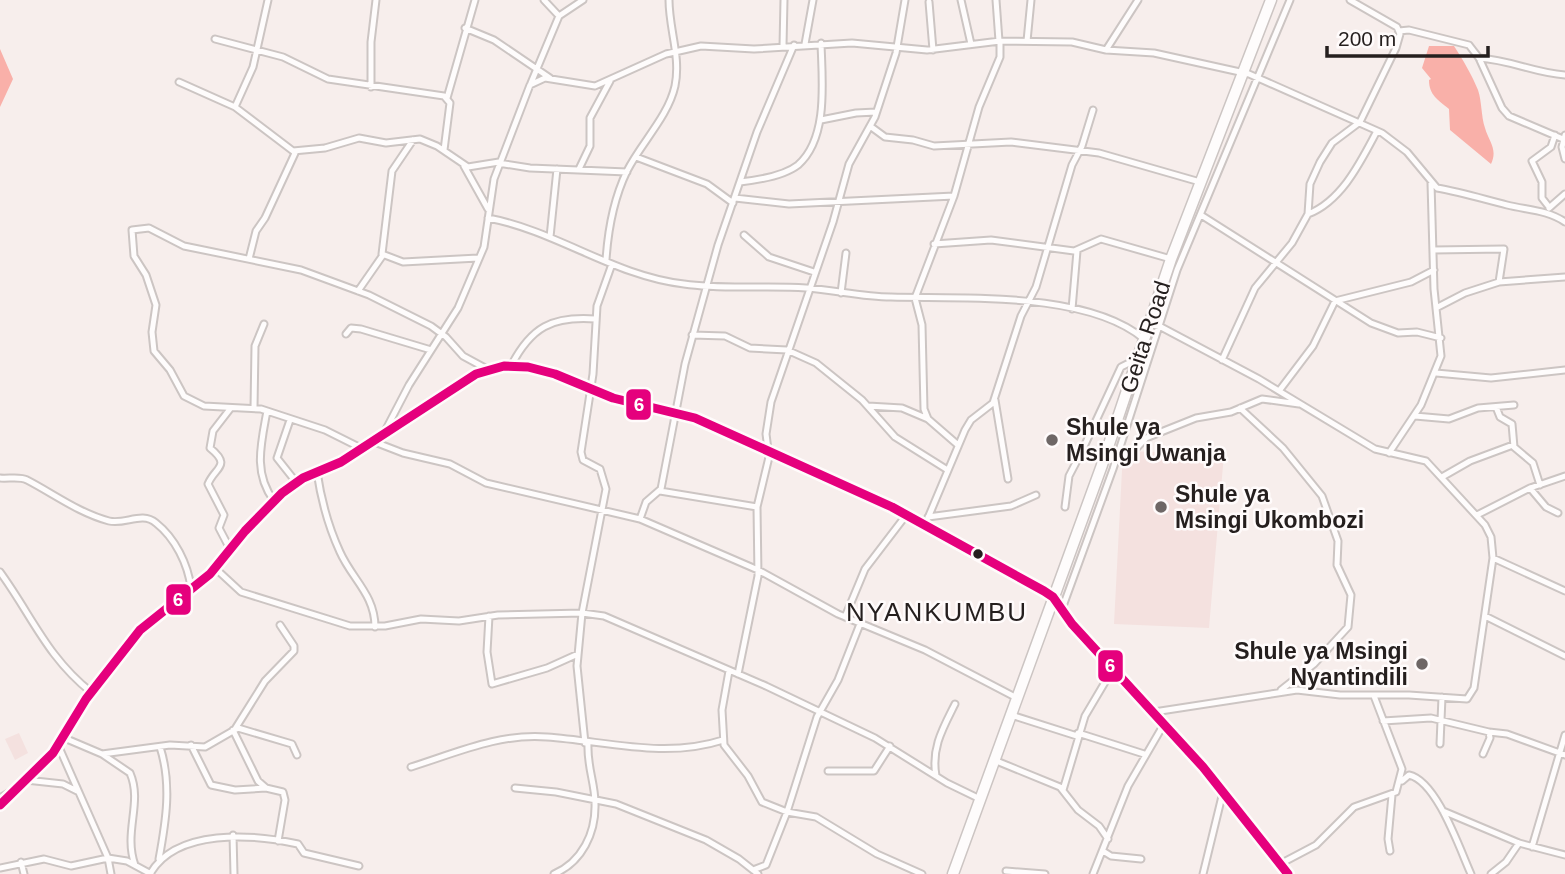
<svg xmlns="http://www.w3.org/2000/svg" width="1565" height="874" font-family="Arial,sans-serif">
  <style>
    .built { fill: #f4e1df }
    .water { fill: #f9b0a9 }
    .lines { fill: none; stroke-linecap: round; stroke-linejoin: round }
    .street-casing { stroke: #ccc5c3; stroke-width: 9 }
    .secondary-casing { stroke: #ccc5c3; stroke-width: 10 }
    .highway-casing { stroke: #ccc5c3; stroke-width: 13 }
    .street { stroke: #fefcfc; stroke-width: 5 }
    .secondary { stroke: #fefcfc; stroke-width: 7 }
    .highway { stroke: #fefcfc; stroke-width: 10 }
    .bus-1-casing { stroke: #fffbfb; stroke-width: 14 }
    .bus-1 { stroke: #e5007d; stroke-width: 9 }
    .poi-dot { fill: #6e6766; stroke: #fffbfb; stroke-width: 2.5 }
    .bus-dot { fill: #251f1e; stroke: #fffbfb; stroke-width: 2.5 }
    .labels { text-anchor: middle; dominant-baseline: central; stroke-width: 5; stroke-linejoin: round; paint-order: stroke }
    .street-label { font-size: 23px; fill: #251f1e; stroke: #fffbfb }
    .poi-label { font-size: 23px; font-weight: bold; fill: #251f1e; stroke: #fffbfb; text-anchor: start }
    .quarter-label { font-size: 26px; letter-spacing: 2px; fill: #251f1e; stroke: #fffbfb }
    .line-badge { stroke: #fffbfb; stroke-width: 2.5 }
    .badge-label { font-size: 19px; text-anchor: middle; font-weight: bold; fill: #fff }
  </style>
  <rect width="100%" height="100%" fill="#f7eeec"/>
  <!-- built -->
  <path class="built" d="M 1123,451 L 1224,454 L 1209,628 L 1114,624 Z
    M 19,733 L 28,753 L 15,760 L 5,739 Z"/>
  <!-- water -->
  <path class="water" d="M 1429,46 L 1454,46 C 1463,60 1472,75 1478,90 C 1482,102 1481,116 1485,128 C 1489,142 1498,149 1491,164 L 1450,130 L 1449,109 C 1438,100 1429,95 1429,80 L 1431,79 L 1422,68 Z
    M 0,49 L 13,79 L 0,107 Z"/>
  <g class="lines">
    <!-- street casing -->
    <g class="street-casing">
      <path id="street" d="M 544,0 L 559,16
        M 961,0 L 971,44
        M 996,0 L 999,41
        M 929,2 L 933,50
        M 465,28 L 494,40 L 550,78
        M 1399,31 L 1409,30 L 1469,45 L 1479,58 L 1502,108 L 1509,116 L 1563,139
        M 215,39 L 283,57 L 328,79 L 444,96 L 450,103 L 444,150
        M 1027,41 L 1031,0
        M 805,44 L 813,0
        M 783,46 L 784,0
        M 1106,50 L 1138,0
        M 1479,58 C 1511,60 1534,73 1565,75
        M 179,82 L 235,107 L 293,151 L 325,148 L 359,138 L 386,143 L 420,139 L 437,146 L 468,167 L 499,162
        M 531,83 L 559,16 L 583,0
        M 371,87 L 371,42 L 376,0
        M 447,98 L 475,0
        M 235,107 L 253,67 L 268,0
        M 821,120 L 856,113 L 876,112
        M 870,126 L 885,137 L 913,140 L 934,146 L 1011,142 L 1099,153 L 1200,182
        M 1565,135 L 1562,147 L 1565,159
        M 413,140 L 392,171 L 382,254 L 403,262 L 478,258
        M 636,157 L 707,184 L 733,203
        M 498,163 L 530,168 L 627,172
        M 464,166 L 488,209
        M 579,169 L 590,146 L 590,118 L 610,81
        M 740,182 C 758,180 784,176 798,165 C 829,138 822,79 821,43
        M 735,198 L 789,204 L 954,196
        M 1549,207 L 1542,198 L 1542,182 L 1532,161 L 1551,147 L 1555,135
        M 1549,208 L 1565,194
        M 1308,214 C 1342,201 1361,161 1377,131
        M 1201,215 L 1371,323 L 1398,333 L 1417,332 L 1441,338
        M 488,218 C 557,231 614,276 684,284 C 724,290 766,285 806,288 C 835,290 862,297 891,297 C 963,299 1087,291 1144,339
        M 744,235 L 769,257 L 814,272
        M 550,237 L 557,169
        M 934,244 L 991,240 L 1074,251 L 1101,239 L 1171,259
        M 1433,250 L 1504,249 L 1499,282
        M 249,259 L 256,231 L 265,218 L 296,151
        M 606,260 C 608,230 614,198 627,171 C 641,143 668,117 675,86 C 681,57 669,29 669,0
        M 358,291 L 383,255
        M 841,293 L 846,253
        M 1436,308 L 1465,293 L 1499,282 L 1565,277
        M 1072,309 L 1077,251
        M 1149,324 L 1161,327 L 1259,379 L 1375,449 L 1426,461 L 1485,525 L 1491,537 L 1493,558 L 1474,688 L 1467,699 L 1409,695 L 1340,695 L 1297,690 L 1154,712
        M 346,334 L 351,328 L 361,329 L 431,350
        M 692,335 L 725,336 L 750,348 L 787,350 L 816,363 L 862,400 L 895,437 L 946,469
        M 1222,360 L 1255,288 L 1292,243 L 1308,214 L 1310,184 L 1320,162 L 1332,143 L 1360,122 L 1396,48 L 1400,34 L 1397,27 L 1350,0
        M 511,366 C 531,327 552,316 595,319
        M 1436,373 L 1491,378 L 1565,370
        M 1279,391 L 1313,346 L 1335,301 L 1411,282 L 1434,270
        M 995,400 L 1008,479
        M 868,406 L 902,408 L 928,419
        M 1496,407 L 1500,417 L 1512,424 L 1514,447 L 1533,463 L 1540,485
        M 254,408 L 255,346 L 264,324
        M 1240,408 L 1283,448 L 1322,496 L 1338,541 L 1337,565 L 1351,595 L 1348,627 L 1314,664 L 1281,690
        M 267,411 C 261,444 253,473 274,501
        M 1415,416 L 1449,419 L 1478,408 L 1514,405
        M 290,420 L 277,458 L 296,482
        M 384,433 L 409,385 L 458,308 L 484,247 L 494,179 L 530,85 L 545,78 L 595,86 L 666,54 L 701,46 L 754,49 L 852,43 L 927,50 L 1000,41 L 1072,42 L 1106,50 L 1154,53 L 1249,74 L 1382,133 L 1407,152 L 1437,188 C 1461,192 1483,199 1507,205 C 1527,210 1548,210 1565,222
        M 372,441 L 403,453 L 450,464 L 486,483 L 640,519 L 758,570 L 838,614 L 925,650 L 1017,698
        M 958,445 L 928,419 L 924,409 L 922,325 L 915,298 L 954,196 L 979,107 L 1000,57 L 1000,41
        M 361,448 L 325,430 L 261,409 L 204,406 L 184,396 L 170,370 L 154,351 L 152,332 L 156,305 L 146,275 L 134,256 L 132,230 L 149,228 L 184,246 L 301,270 L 369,295 L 431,326 L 446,337 L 463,356 L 487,369
        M 1389,453 L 1421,405 L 1441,356 L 1434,289 L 1431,183
        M 1118,456 L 1132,453 L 1146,438 L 1196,418 L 1231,412 L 1262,399 L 1299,404
        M 317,472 C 321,499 328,526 340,552 C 352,579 375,595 375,627
        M 1442,477 L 1470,461 L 1513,445
        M 0,478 C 8,479 20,476 27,480 C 54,494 79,513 109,521 C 125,525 142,511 156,523 C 175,538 188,564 191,588
        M 1530,488 L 1546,507 L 1558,513
        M 660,491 L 757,507
        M 1065,507 L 1069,476 L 1081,453 L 1121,367 L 1137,359
        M 1477,515 L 1530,488 L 1565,476
        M 928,517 L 1011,506 L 1036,495
        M 640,519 L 646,502 L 661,489 L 685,364 L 718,245 L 757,132 L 794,45
        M 925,525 L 965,430 L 971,420 L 993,403 L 1021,316 L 1036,287 L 1072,165 L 1082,146 L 1093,110
        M 230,549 L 219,528 L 224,515 L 208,484 C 215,467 232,466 210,448 L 213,431 L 230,409
        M 1493,558 L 1565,591
        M 215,568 L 241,592 L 350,626 L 385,626 L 421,619 L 459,621 L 498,615 L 582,613 L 604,616 L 766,686 L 875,738 L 947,783 L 980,799
        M 0,572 C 32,616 47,657 91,692
        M 1062,609 L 1113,469 L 1177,270 L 1290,0
        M 489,616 L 487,652 L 492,684 L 547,668 L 578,654
        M 1485,616 L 1565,656
        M 845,617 L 865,569 L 907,514
        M 729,671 L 722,710 L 724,745 L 748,776 L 762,802 L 787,812 L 816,817 L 877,854 L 922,874
        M 738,674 L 758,576 L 757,507 L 769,457 L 766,434 L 771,402 L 833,222 L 849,164 L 875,117 L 896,53 L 905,0
        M 1011,715 L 1077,736
        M 1383,721 L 1431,718 L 1489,732 L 1490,738 L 1483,754
        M 235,729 L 265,681 L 294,651 L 294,646 L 280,625
        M 233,730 L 258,781 L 266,788 L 283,792 L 285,800 L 278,841
        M 1489,732 L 1507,734 L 1565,755
        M 1078,733 L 1144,754
        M 62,737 L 102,754 L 130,773 C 143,803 123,832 135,865
        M 585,743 L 577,666 L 582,613 L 606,489 L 600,469 L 583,460 L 581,452 L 593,374 L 597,306 L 612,264
        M 1440,744 L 1442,697
        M 58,745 L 108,858 L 111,874
        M 191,745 L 211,785 L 235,790 L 266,788
        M 102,754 L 170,745 L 205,747 L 238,728 L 292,744 L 297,755
        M 994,760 L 1060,787 L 1078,810 L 1099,826 L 1108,839
        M 411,767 C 456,753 499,733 547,737 C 605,741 665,759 723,740
        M 828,771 L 874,771 L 890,746
        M 936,776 C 931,748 943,728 955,704
        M 26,780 L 63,784 L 77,791
        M 1402,781 L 1409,775 C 1437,781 1460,850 1471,874
        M 515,788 L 556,792 L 616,804 L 706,840 L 739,859 L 758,874
        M 1063,790 L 1085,716 L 1114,667
        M 0,798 L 12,791
        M 0,805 L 53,753 L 86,699 L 140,630 L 210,574 L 245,531 L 282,493 L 303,478 L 341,462 L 470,378 L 494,367 L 518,366 L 542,370 L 613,398 L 676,412 L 721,428 L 892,507 L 1053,596
        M 1443,811 L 1519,843 L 1565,855
        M 233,835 L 234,874
        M 1532,847 L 1565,735
        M 1103,851 L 1111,856 L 1141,859
        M 1390,851 L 1388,839 L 1392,795
        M 159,859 C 166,821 172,784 160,747
        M 21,862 L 24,874
        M 1280,864 L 1316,845 L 1354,807 L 1396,792 L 1402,769 L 1374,696
        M 0,868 L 44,859 L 71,866 L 108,858 L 127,861 L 151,874
        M 753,870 L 766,865 L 787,812 L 817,717 L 838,680 L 860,624
        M 1006,871 L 1045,874
        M 150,874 C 176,828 253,834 298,844 L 304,853 L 359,866
        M 554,874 C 582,862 596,833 595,803 C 595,783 587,767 588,744
        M 1093,874 L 1128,786 L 1164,724
        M 1203,874 L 1223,792
        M 1491,874 L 1506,862 L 1519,843"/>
    </g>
    <!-- secondary casing -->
    <g class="secondary-casing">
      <path id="secondary" d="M 1054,597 L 1072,624 L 1203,767 L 1288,874"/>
    </g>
    <!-- highway casing -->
    <g class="highway-casing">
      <path id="highway" d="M 953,874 L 1102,465 L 1171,259 L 1271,0"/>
    </g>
    <!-- street -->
    <use href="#street" class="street"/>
    <!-- secondary -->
    <use href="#secondary" class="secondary"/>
    <!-- highway -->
    <use href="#highway" class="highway"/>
    <!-- bus-1 casing -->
    <g class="bus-1-casing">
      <path id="bus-1" d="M 0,805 L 53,753 L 86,699 L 140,630 L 210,574 L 245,531 L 282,493 L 303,478 L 341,462 L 476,374 L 504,366 L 528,367 L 555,374 L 613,398 L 695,418 L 892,507 L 1044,591 L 1053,597 L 1072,624 L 1203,767 L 1288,874"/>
    </g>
    <!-- bus-1 -->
    <use href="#bus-1" class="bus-1"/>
  </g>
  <!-- markers -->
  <g class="poi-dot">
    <circle cx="1052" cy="440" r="7"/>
    <circle cx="1161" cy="507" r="7"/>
    <circle cx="1422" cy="664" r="7"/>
  </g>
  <circle class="bus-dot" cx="978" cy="554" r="6"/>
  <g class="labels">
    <!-- street labels -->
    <g class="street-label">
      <text transform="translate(1145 337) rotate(-72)">Geita Road</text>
    </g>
    <!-- poi labels -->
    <g class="poi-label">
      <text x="1066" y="427">Shule ya<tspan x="1066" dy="26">Msingi Uwanja</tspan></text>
      <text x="1175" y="494">Shule ya<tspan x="1175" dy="26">Msingi Ukombozi</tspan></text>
      <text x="1408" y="651" text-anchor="end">Shule ya Msingi<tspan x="1408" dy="26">Nyantindili</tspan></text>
    </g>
    <!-- quarter labels -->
    <g class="quarter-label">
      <text x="937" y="612">NYANKUMBU</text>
    </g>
  </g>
  <g class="line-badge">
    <rect x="625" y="388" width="27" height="33" rx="7" fill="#e5007d"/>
    <rect x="165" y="583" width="27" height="33" rx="7" fill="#e5007d"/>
    <rect x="1097" y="649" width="27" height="34" rx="7" fill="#e5007d"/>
  </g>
  <g class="badge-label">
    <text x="639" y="411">6</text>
    <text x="178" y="606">6</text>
    <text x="1110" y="672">6</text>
  </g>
  <!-- scale -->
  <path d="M1327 46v10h161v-10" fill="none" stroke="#251f1e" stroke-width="3.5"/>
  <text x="1338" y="46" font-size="21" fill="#251f1e" stroke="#fffbfb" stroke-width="5" paint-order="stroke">200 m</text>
</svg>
